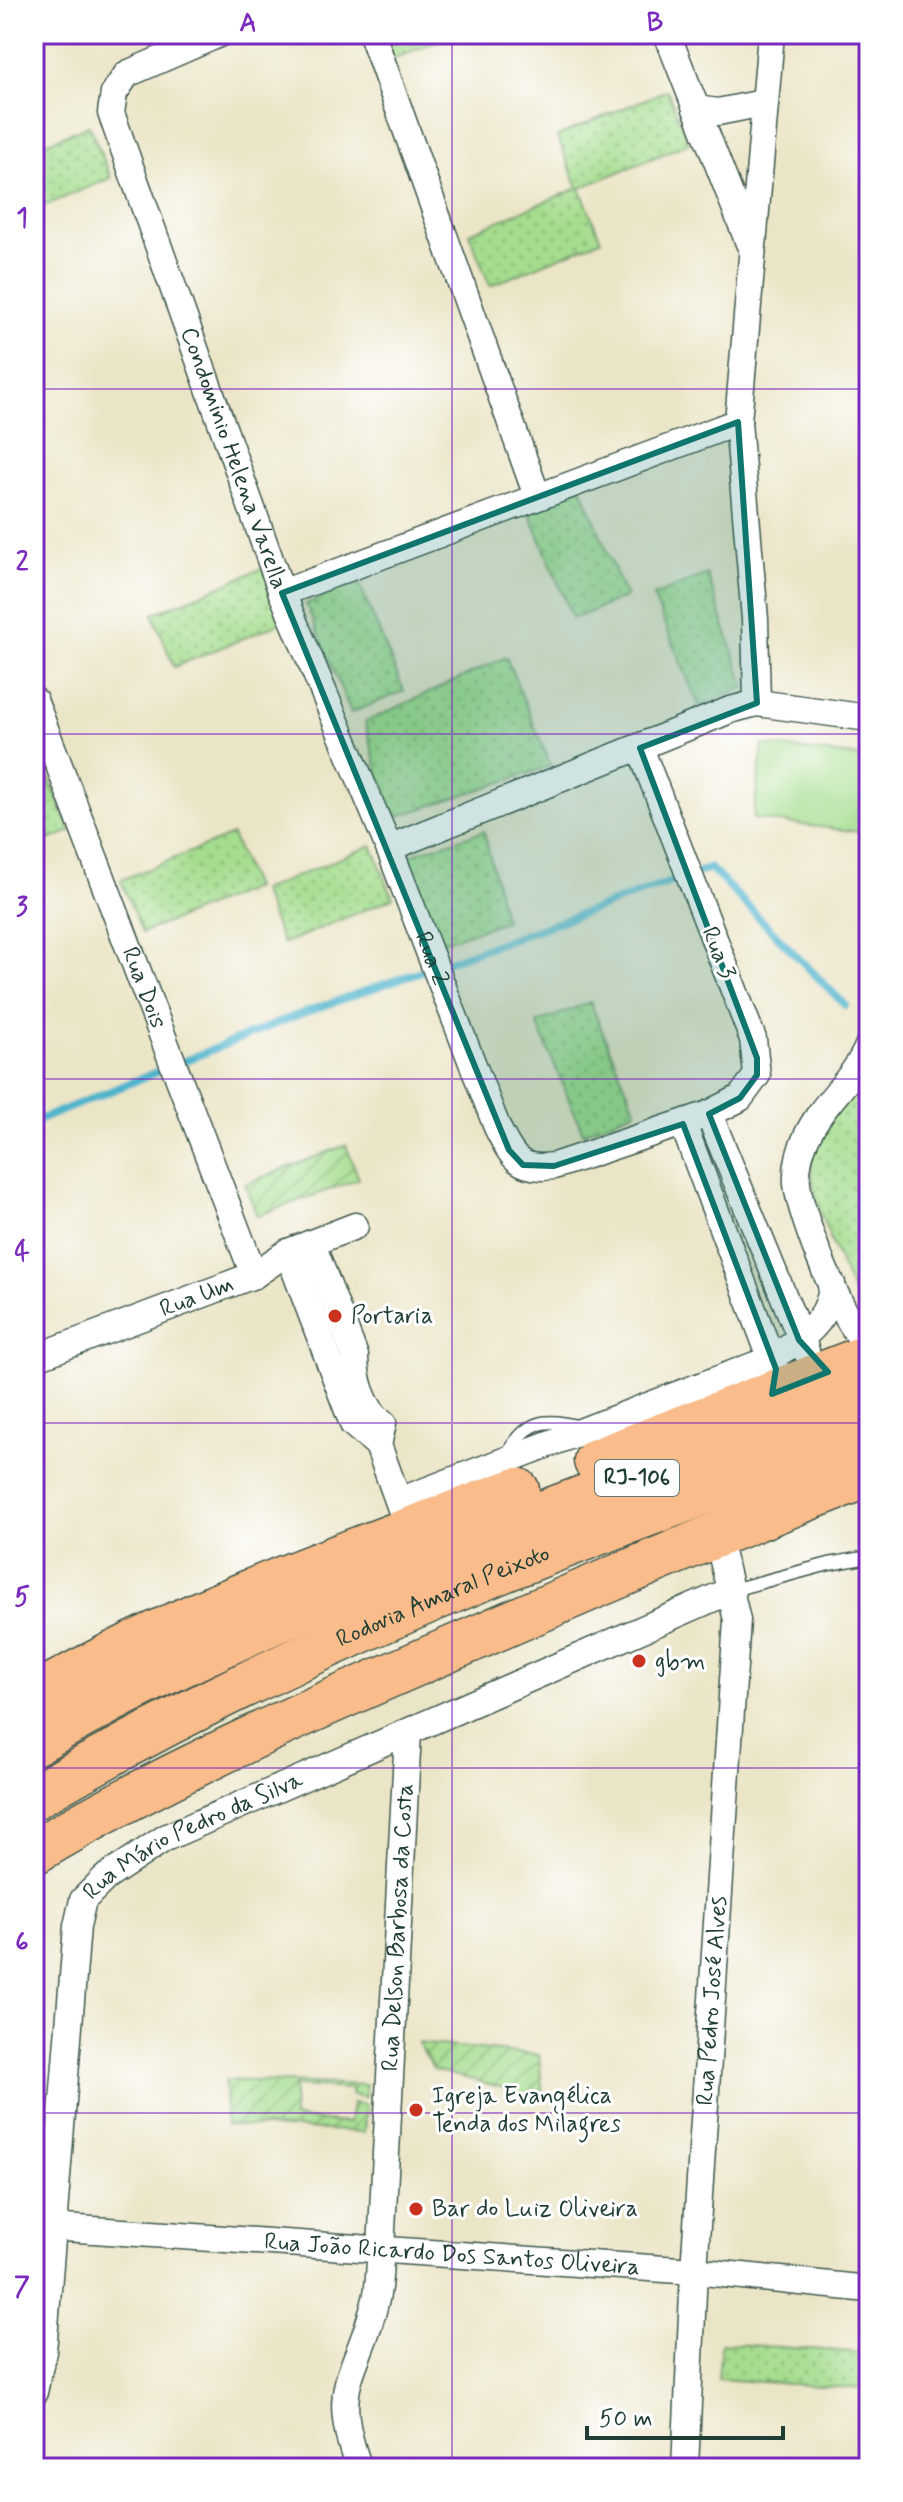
<svg xmlns="http://www.w3.org/2000/svg" width="903" height="2502" font-family="Mynerve,sans-serif">
  <style>
    .grass { fill: url(#grass-dots); stroke: #628d61; stroke-width: 2 }
    .park { fill: #a5dd8e; stroke: #628d61; stroke-width: 2 }
    .garden { fill: url(#garden-furrows); stroke: #628d61; stroke-width: 2 }
    .lines { fill: none; stroke-linecap: round; stroke-linejoin: round }
    .stream { stroke: #4db4cc; stroke-width: 8 }
    .service-casing { stroke: #3e564a; stroke-width: 15 }
    .minor-casing { stroke: #3e564a; stroke-width: 29 }
    .trunk-casing { stroke: #3e564a; stroke-width: 47 }
    .service { stroke: #fff; stroke-width: 12 }
    .minor { stroke: #fff; stroke-width: 26 }
    .trunk { stroke: #f9bc8a; stroke-width: 44 }
    .marked { fill: #0f766e; fill-opacity: 0.2; stroke: #0f766e; stroke-width: 6; stroke-linejoin: round }
    .grid { fill: none; stroke: #7b2cbf; stroke-width: 2; stroke-opacity: 0.55 }
    .poi-dot { fill: #c8321e; stroke: #fff; stroke-width: 3 }
    .labels { text-anchor: middle; dominant-baseline: central; stroke-width: 6; stroke-linejoin: round; paint-order: stroke }
    .shield { fill: #fff; stroke: #627771; stroke-width: 2 }
    .shield-label { font-size: 22px; font-weight: bold; fill: #1f3d34 }
    .street-label { font-size: 24px; fill: #1f3d34; stroke: #fff }
    .poi-label { font-size: 24px; fill: #1f3d34; stroke: #fff; text-anchor: start }
    .neatline { fill: none; stroke: #7b2cbf; stroke-width: 3 }
    .grid-label { font-size: 26px; text-anchor: middle; font-weight: bold; fill: #7b2cbf }
  </style>
  <defs>
    <pattern id="grass-dots" width="8" height="8" patternUnits="userSpaceOnUse" patternTransform="scale(2)"><rect width="8" height="8" fill="#a5dd8e"/><path d="M2 2h.1M6 6h.1" fill="none" stroke="#86b475" stroke-width="1.8" stroke-linecap="round"/></pattern>
    <pattern id="garden-furrows" width="10" height="10" patternUnits="userSpaceOnUse" patternTransform="scale(2)"><rect width="10" height="10" fill="#a5dd8e"/><path d="M-1 1l2-2M0 10L10 0M9 11l2-2" fill="none" stroke="#86b475"/></pattern>
  </defs>
  <rect width="100%" height="100%" fill="#fff"/>
  <filter id="ink" filterUnits="userSpaceOnUse"><feTurbulence type="fractalNoise" baseFrequency=".0125" numOctaves="2"/><feDisplacementMap in="SourceGraphic" scale="16" xChannelSelector="R" yChannelSelector="G"/><feConvolveMatrix kernelMatrix="1 2 1 2 8 2 1 2 1" color-interpolation-filters="sRGB"/></filter>
  <filter id="wash" filterUnits="userSpaceOnUse"><feTurbulence type="fractalNoise" baseFrequency=".006" numOctaves="4" result="noise"/><feDisplacementMap in="SourceGraphic" scale="32" xChannelSelector="R" yChannelSelector="G"/><feGaussianBlur stdDeviation="1.8" result="paint"/><feColorMatrix in="noise" values="0 0 0 0 0 0 0 0 0 0 0 0 0 0 0 0 0 1.4 0 .05"/><feComposite in="paint" operator="in"/></filter>
  <g filter="url(#wash)">
    <rect width="100%" height="100%" fill="#ebe5c7"/>
    <!-- grass -->
    <path class="grass" d="M 382,34 L 454,34 L 393,59 Z
      M 667,90 L 689,143 L 580,188 L 601,240 L 490,286 L 469,233 L 578,188 L 557,136 Z
      M 89,125 L 111,178 L 34,210 L 34,148 Z
      M 581,487 L 626,597 L 573,619 L 528,509 Z
      M 263,568 L 285,621 L 174,667 L 153,614 Z
      M 707,574 L 745,687 L 699,706 L 653,596 Z
      M 358,581 L 404,691 L 351,713 L 306,604 Z
      M 506,657 L 551,766 L 390,819 L 365,722 Z
      M 49,778 L 71,831 L 34,846 L 34,784 Z
      M 484,831 L 505,921 L 440,943 L 403,857 Z
      M 232,835 L 254,888 L 142,933 L 121,880 Z
      M 372,845 L 393,898 L 283,944 L 261,891 Z
      M 590,1002 L 636,1111 L 583,1133 L 537,1023 Z
      M 869,1074 L 869,1318 L 865,1319 C 849,1283 804,1192 812,1155 C 819,1125 849,1097 869,1074 Z
      M 721,2343 L 867,2353 L 865,2389 L 718,2379 Z"/>
    <!-- park -->
    <path class="park" d="M 763,745 L 869,758 L 869,833 L 753,819 Z"/>
    <!-- garden -->
    <path class="garden" d="M 346,1145 L 359,1179 L 257,1216 L 245,1184 Z
      M 418,2043 L 539,2055 L 543,2098 L 434,2070 Z
      M 225,2080 L 366,2085 L 365,2097 L 351,2095 L 352,2089 L 294,2086 L 293,2118 L 349,2123 L 352,2103 L 366,2105 L 364,2132 L 226,2125 Z"/>
    <g class="lines">
      <!-- stream -->
      <path class="stream" d="M 34,1122 L 295,1016 L 710,868 L 845,1005"/>
    </g>
  </g>
  <g filter="url(#ink)">
    <g class="lines">
      <!-- service casing -->
      <g class="service-casing">
        <path id="service" d="M 506,1456 C 526,1421 543,1416 582,1428
          M 732,1590 L 829,1564 L 869,1557"/>
      </g>
      <!-- minor casing -->
      <g class="minor-casing">
        <g id="minor">
          <path id="s1" d="M 219,34 L 127,74 L 114,93 L 111,113 L 282,593 L 389,848 L 497,1127 C 512,1157 518,1171 554,1166 L 709,1114 L 740,1098 L 757,1075 L 753,1039 L 640,748"/>
          <path d="M 372,34 L 537,496"/>
          <path d="M 667,34 L 749,243"/>
          <path d="M 696,109 L 718,112 L 763,103"/>
          <path d="M 282,593 L 738,422"/>
          <path id="s2" d="M 34,700 L 254,1275"/>
          <path d="M 757,703 L 755,619 L 738,422 L 771,34"/>
          <path d="M 389,848 L 730,710 L 757,703 L 869,718"/>
          <path d="M 869,1044 C 855,1080 823,1101 807,1136 C 800,1150 796,1168 797,1184 C 801,1219 843,1324 869,1347"/>
          <path d="M 709,1114 L 806,1351"/>
          <path d="M 683,1124 L 776,1371"/>
          <path d="M 312,1244 L 355,1356 C 355,1379 363,1409 383,1423 L 378,1445"/>
          <path d="M 288,1252 L 353,1424 L 378,1445 L 404,1517"/>
          <path id="s3" d="M 34,1358 L 254,1275 L 288,1252 L 355,1226"/>
          <path d="M 399,1501 L 758,1364 C 791,1347 831,1325 832,1284"/>
          <path id="s4" d="M 35,2226 L 694,2271 L 869,2289"/>
          <path id="s5" d="M 34,2392 L 43,2352 L 77,1926 L 83,1900 L 105,1878 L 165,1838 L 732,1590"/>
          <path id="s6" d="M 359,2468 C 327,2382 358,2376 376,2299 C 380,2283 379,2265 381,2249 L 408,1732"/>
          <path id="s7" d="M 685,2468 L 694,2271 L 737,1620 L 717,1535"/>
        </g>
      </g>
      <!-- trunk casing -->
      <g class="trunk-casing">
        <g id="trunk">
          <path d="M 596,1461 L 869,1356"/>
          <path d="M 34,1696 C 186,1609 352,1551 517,1490"/>
          <path d="M 34,1743 C 296,1591 587,1500 869,1391"/>
          <path id="s8" d="M 34,1797 C 182,1711 338,1637 496,1573 C 619,1523 745,1479 869,1431"/>
          <path d="M 34,1852 C 175,1768 326,1703 476,1638 C 606,1581 736,1525 869,1475"/>
        </g>
      </g>
      <!-- service -->
      <use href="#service" class="service"/>
      <!-- minor -->
      <use href="#minor" class="minor"/>
      <!-- trunk -->
      <use href="#trunk" class="trunk"/>
    </g>
  </g>
  <!-- marked area -->
  <path class="marked" d="M 738,422 L 757,703 L 640,748 L 757,1058 L 757,1075 L 740,1098 L 709,1114 L 799,1340 L 828,1372 L 772,1394 L 776,1369 L 683,1124 L 554,1166 L 523,1165 L 509,1150 L 282,593 Z"/>
  <!-- grid -->
  <path class="grid" d="M 452,34 L 452,2468M 34,389 L 869,389M 34,734 L 869,734M 34,1079 L 869,1079M 34,1423 L 869,1423M 34,1768 L 869,1768M 34,2113 L 869,2113"/>
  <!-- markers -->
  <g class="poi-dot">
    <circle cx="335" cy="1316" r="8"/>
    <circle cx="639" cy="1661" r="8"/>
    <circle cx="416" cy="2110" r="8"/>
    <circle cx="416" cy="2209" r="8"/>
  </g>
  <g class="labels">
    <!-- shield labels -->
    <rect class="shield" x="595" y="1460" width="84" height="36" rx="6"/>
    <g class="shield-label">
      <text x="637" y="1478">RJ-106</text>
    </g>
    <!-- street labels -->
    <g class="street-label">
      <text stroke="none"><textPath href="#s1" startOffset="510">Condominio Helena Varella</textPath></text>
      <text transform="translate(718 953) rotate(68)">Rua 3</text>
      <text stroke="none"><textPath href="#s1" startOffset="1048">Rua 2</textPath></text>
      <text stroke="none"><textPath href="#s2" startOffset="308">Rua Dois</textPath></text>
      <text stroke="none"><textPath href="#s3" startOffset="174">Rua Um</textPath></text>
      <text stroke="none"><textPath href="#s8" startOffset="456">Rodovia Amaral Peixoto</textPath></text>
      <text stroke="none"><textPath href="#s5" startOffset="624">Rua Mário Pedro da Silva</textPath></text>
      <text stroke="none"><textPath href="#s6" startOffset="548">Rua Delson Barbosa da Costa</textPath></text>
      <text stroke="none"><textPath href="#s7" startOffset="468">Rua Pedro José Alves</textPath></text>
      <text stroke="none"><textPath href="#s4" startOffset="418">Rua João Ricardo Dos Santos Oliveira</textPath></text>
    </g>
    <!-- poi labels -->
    <g class="poi-label">
      <text x="351" y="1316">Portaria</text>
      <text x="655" y="1661">gbm</text>
      <text x="432" y="2096">Igreja Evangélica<tspan x="432" dy="28">Tenda dos Milagres</tspan></text>
      <text x="432" y="2209">Bar do Luiz Oliveira</text>
    </g>
  </g>
  <!-- margin -->
  <rect width="903" height="2502" fill="none" stroke="#fff" stroke-width="88"/>
  <!-- scale -->
  <path d="M587 2426v12h196v-12" fill="none" stroke="#1f3d34" stroke-width="4"/>
  <text x="599" y="2426" font-size="24" fill="#1f3d34" stroke="#ffffff" stroke-width="6" paint-order="stroke">50 m</text>
  <rect x="44" y="44" width="815" height="2414" class="neatline"/>
  <g class="grid-label">
    <text x="248" y="31">A</text>
    <text x="655" y="31">B</text>
    <text x="22" y="226">1</text>
    <text x="22" y="570">2</text>
    <text x="22" y="915">3</text>
    <text x="22" y="1260">4</text>
    <text x="22" y="1605">5</text>
    <text x="22" y="1950">6</text>
    <text x="22" y="2295">7</text>
  </g>
</svg>
